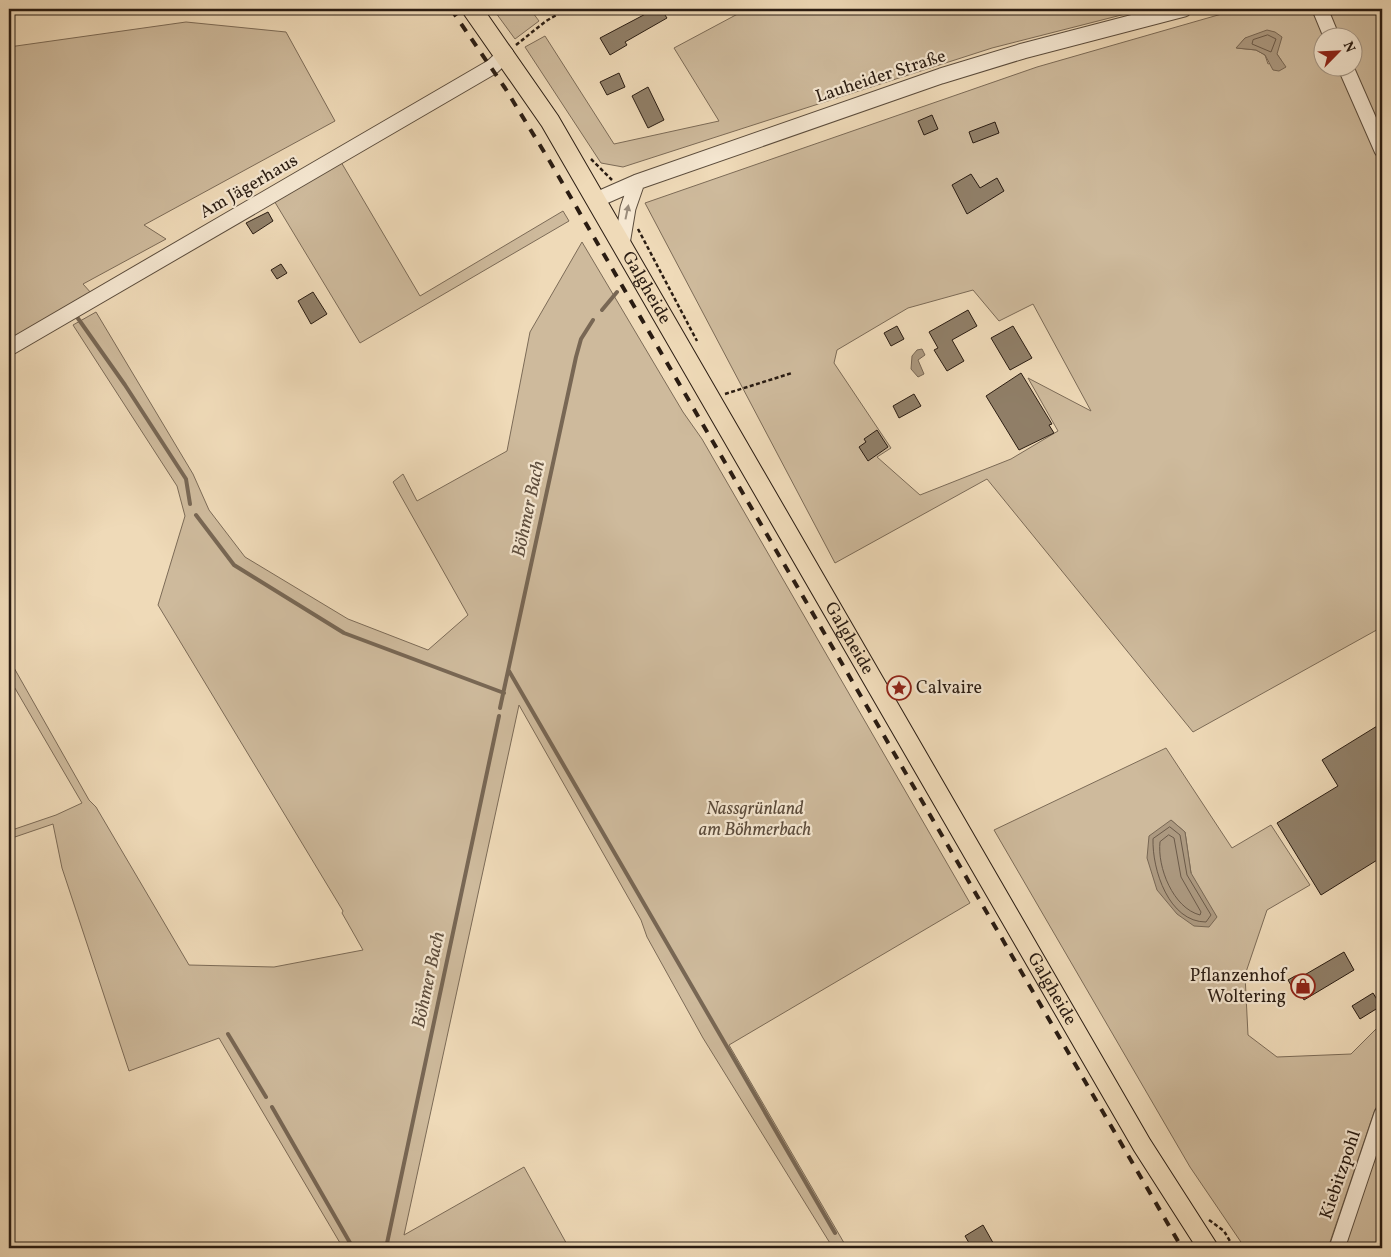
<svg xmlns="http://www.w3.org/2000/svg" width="1391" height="1257" font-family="Vollkorn,serif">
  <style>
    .green { fill: #ceba9c; stroke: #7c6b57; fill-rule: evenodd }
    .water { fill: #ac9980; stroke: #786754 }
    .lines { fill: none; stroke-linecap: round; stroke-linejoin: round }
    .shore { stroke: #6b5a49; stroke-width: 1 }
    .stream { stroke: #786754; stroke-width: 4 }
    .building { fill: #907f68; stroke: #2a1c12 }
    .minor-casing { stroke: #5b4c3c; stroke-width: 17 }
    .major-casing { stroke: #2a1c12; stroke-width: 21 }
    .path { stroke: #2a1c12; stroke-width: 2.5; stroke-dasharray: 4 2.5; stroke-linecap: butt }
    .minor { stroke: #f5e7d1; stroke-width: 15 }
    .major { stroke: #efdab8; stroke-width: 19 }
    .rail { stroke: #2a1c12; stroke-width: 4; stroke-dasharray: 9 9; stroke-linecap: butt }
    .oneway { fill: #9a8c7b }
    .labels { text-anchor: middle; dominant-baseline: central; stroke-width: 4.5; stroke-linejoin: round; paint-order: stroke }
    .street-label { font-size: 18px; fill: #2a1c12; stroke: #f5e7d1 }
    .poi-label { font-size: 18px; fill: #2a1c12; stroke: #f5e7d1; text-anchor: start }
    .park-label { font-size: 18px; font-style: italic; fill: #5b4b3b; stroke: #f5e7d1 }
    .water-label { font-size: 19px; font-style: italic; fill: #5e4e3e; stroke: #f5e7d1 }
  </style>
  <rect width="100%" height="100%" fill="#efdab8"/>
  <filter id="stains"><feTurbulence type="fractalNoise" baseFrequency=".004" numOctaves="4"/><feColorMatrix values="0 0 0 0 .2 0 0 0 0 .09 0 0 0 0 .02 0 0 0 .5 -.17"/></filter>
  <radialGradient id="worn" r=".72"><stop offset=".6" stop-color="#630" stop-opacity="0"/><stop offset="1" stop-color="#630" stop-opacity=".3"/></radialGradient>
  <!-- green -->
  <path class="green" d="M 493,9 L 530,9 L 539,21 L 515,39 Z
    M 747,9 L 1145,9 L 992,48 L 623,167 L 601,163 L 525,47 L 545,36 L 614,144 L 719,121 L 674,48 Z
    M 1239,9 L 1382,9 L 1382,627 L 1193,732 L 987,479 L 835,563 L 645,203 L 1037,67 ZM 1245,38 L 1277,54 L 1281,60 L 1268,64 L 1265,55 L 1256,50 L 1237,48 ZM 1324,38 L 1354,38 L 1354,68 L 1324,68 ZM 973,290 L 999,321 L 1033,304 L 1091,411 L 1028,378 L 1058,431 L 1011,459 L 920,495 L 877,457 L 891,448 L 834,363 L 837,350 L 908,308 Z
    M 186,22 L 286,32 L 335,121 L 144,225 L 166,239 L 83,284 L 92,294 L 9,344 L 9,47 Z
    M 341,162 L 420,296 L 563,211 L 569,221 L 360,343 L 273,199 Z
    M 582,242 L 683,412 L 702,439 L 970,903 L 729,1045 L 847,1248 L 833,1248 L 703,1038 L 647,937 L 641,920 L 519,705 L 404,1235 L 524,1167 L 569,1248 L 343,1248 L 219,1038 L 129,1071 L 62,868 L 53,824 L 9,839 L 9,831 L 56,815 L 82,803 L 9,678 L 9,659 L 89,800 L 96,807 L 189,965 L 274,967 L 363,950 L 342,913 L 343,911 L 158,605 L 185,516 L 177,486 L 73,325 L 96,312 L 193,474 L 209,510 L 245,557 L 348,619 L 428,650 L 468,615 L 393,482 L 403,474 L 417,501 L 507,451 L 530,332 Z
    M 1166,748 L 1232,848 L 1271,825 L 1310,885 L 1267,910 L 1245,975 L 1248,1035 L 1277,1057 L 1351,1054 L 1382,1023 L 1382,1096 L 1374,1112 L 1328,1248 L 1245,1248 L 1190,1167 L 994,830 ZM 1171,820 L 1185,832 L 1191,873 Z
    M 1382,1139 L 1382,1248 L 1344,1248 Z"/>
  <!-- water -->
  <path class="water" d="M 1267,30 L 1275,32 L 1282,37 L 1277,54 L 1286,67 L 1279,71 L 1273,70 L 1265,55 L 1256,50 L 1236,48 L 1245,38 Z
    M 922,349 L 925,355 L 918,360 L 924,374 L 918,377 L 911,369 L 912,356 L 917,350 Z
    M 1171,820 L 1185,832 L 1191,873 L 1217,917 L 1209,927 L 1194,926 L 1177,914 L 1157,890 L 1147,858 L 1149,836 Z"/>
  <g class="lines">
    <!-- shore -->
    <path class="shore" d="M 1268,35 L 1276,39 L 1271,52 L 1252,44 L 1253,40 Z
      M 1170,827 L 1180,835 L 1187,875 L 1211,915 L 1206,922 C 1169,922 1152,870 1153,839 Z
      M 1169,835 L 1174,838 L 1181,877 L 1201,912 L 1200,915 C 1173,908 1157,867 1160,842 Z"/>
    <!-- stream -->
    <path class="stream" d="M 602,310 L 617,292
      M 77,317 L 125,385 L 186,479 L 190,504
      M 196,515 L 234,565 L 344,633 L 504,693
      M 509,671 L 835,1233
      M 500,708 L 576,357 L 581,339 L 593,320
      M 228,1034 L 266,1097
      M 272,1107 L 353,1248
      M 386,1248 L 499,716"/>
  </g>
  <!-- building -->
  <path class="building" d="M 655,9 L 661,9 L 667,18 L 625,42 L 627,45 L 610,55 L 600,38 Z
    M 619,73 L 625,87 L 607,95 L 600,82 Z
    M 648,87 L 664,120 L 648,128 L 632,96 Z
    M 932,115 L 938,129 L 924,135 L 918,121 Z
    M 995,122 L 999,133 L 973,143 L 969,132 Z
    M 971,174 L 980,188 L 997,178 L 1004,191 L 967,214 L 952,185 Z
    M 268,212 L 273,221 L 253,234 L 246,223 Z
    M 281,264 L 287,273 L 277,279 L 271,270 Z
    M 313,292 L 327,314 L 311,324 L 298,301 Z
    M 968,310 L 977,326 L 952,340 L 964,361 L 947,371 L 934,350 L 938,348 L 929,332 Z
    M 897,326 L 904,339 L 891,346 L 884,333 Z
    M 1013,326 L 1032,358 L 1010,370 L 991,338 Z
    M 1021,373 L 1052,424 L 1049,425 L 1054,433 L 1019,450 L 986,396 Z
    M 914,394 L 921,406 L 899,418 L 893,406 Z
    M 877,430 L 888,447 L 868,461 L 859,447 L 866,442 L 864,439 Z
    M 1382,723 L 1382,857 L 1321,895 L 1277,823 L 1338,786 L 1322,760 Z
    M 1344,952 L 1354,970 L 1304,1000 L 1300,993 L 1295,992 L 1288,980 L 1295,976 L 1301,977 Z
    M 1373,993 L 1381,1006 L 1360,1019 L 1352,1006 Z
    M 983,1225 L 996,1248 L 972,1248 L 965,1236 Z"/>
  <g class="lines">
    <!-- minor casing -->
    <g class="minor-casing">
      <path id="minor" d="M 1320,9 L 1332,38
        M 1346,68 L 1382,150
        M 596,200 L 637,182 L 941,76 L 1023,51 L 1184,9
        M 622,244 L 628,208 L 637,182
        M 9,348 L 492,67 L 506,54
        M 1337,1248 L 1382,1114"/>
    </g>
    <!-- major casing -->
    <g class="major-casing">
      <g id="major">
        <path id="s1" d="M 472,9 L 550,121 L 1142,1145 L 1208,1248"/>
      </g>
    </g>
    <!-- path -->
    <path class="path" d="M 516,45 L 546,21 L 567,9
      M 591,159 L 612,180
      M 638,229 L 697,341
      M 725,394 L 792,373
      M 1209,1220 L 1224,1231 L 1234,1248"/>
    <!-- minor -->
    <use href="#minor" class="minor"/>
    <!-- major -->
    <use href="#major" class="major"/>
    <!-- rail -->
    <path class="rail" d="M 451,9 L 505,88 L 549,160 L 1182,1248"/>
  </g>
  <!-- one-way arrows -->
  <defs><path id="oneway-solid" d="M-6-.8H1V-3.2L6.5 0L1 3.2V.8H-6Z" transform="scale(1.25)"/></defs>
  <use class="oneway" href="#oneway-solid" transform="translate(627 212) rotate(-78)"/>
  <!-- icons -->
  <defs>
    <g id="sight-ring" transform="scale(1.25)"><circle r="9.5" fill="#f5e7d1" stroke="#8f2418" stroke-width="1.5"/><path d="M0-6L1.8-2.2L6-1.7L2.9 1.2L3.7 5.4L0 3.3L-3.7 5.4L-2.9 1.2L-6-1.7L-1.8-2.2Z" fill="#8f2418"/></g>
    <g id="shop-ring" transform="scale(1.25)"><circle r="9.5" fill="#f5e7d1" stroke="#8f2418" stroke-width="1.5"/><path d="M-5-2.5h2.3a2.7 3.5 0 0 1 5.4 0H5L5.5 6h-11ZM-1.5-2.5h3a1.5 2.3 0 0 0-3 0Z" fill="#8f2418"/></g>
  </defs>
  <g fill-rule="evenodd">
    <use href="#sight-ring" x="899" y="688"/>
    <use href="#shop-ring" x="1303" y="986"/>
  </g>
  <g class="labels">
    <!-- street labels -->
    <g class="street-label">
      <text transform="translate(881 77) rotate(-18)">Lauheider Straße</text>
      <text transform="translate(249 187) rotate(-30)">Am Jägerhaus</text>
      <text stroke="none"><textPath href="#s1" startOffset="329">Galgheide</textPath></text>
      <text stroke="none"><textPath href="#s1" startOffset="734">Galgheide</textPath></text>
      <text stroke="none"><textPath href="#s1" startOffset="1139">Galgheide</textPath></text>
      <text transform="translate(1341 1175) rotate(-71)">Kiebitzpohl</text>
    </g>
    <!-- poi labels -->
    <g class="poi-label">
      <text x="916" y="688">Calvaire</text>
      <text x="1286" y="976" text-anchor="end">Pflanzenhof<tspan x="1286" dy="21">Woltering</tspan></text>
    </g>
    <!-- park labels -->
    <g class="park-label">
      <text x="755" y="809">Nassgrünland<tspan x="755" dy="21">am Böhmerbach</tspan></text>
    </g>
    <!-- water labels -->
    <g class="water-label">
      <text transform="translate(529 509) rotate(-78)">Böhmer Bach</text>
      <text transform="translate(429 980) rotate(-78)">Böhmer Bach</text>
    </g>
  </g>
  <!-- margin -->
  <rect width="1391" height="1257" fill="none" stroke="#efdab8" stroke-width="30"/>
  <rect x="10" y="10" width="1371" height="1237" fill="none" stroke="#2a1c12" stroke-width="2.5"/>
  <rect x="15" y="15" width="1361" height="1227" fill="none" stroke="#2a1c12"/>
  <!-- north arrow -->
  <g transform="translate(1338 52) rotate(66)"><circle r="24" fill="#f5e7d1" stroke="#a49685"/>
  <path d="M0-4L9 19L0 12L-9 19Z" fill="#8f2418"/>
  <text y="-8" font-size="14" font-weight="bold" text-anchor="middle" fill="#2a1c12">N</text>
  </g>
  <rect width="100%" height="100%" filter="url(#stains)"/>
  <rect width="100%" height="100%" fill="url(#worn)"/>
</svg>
